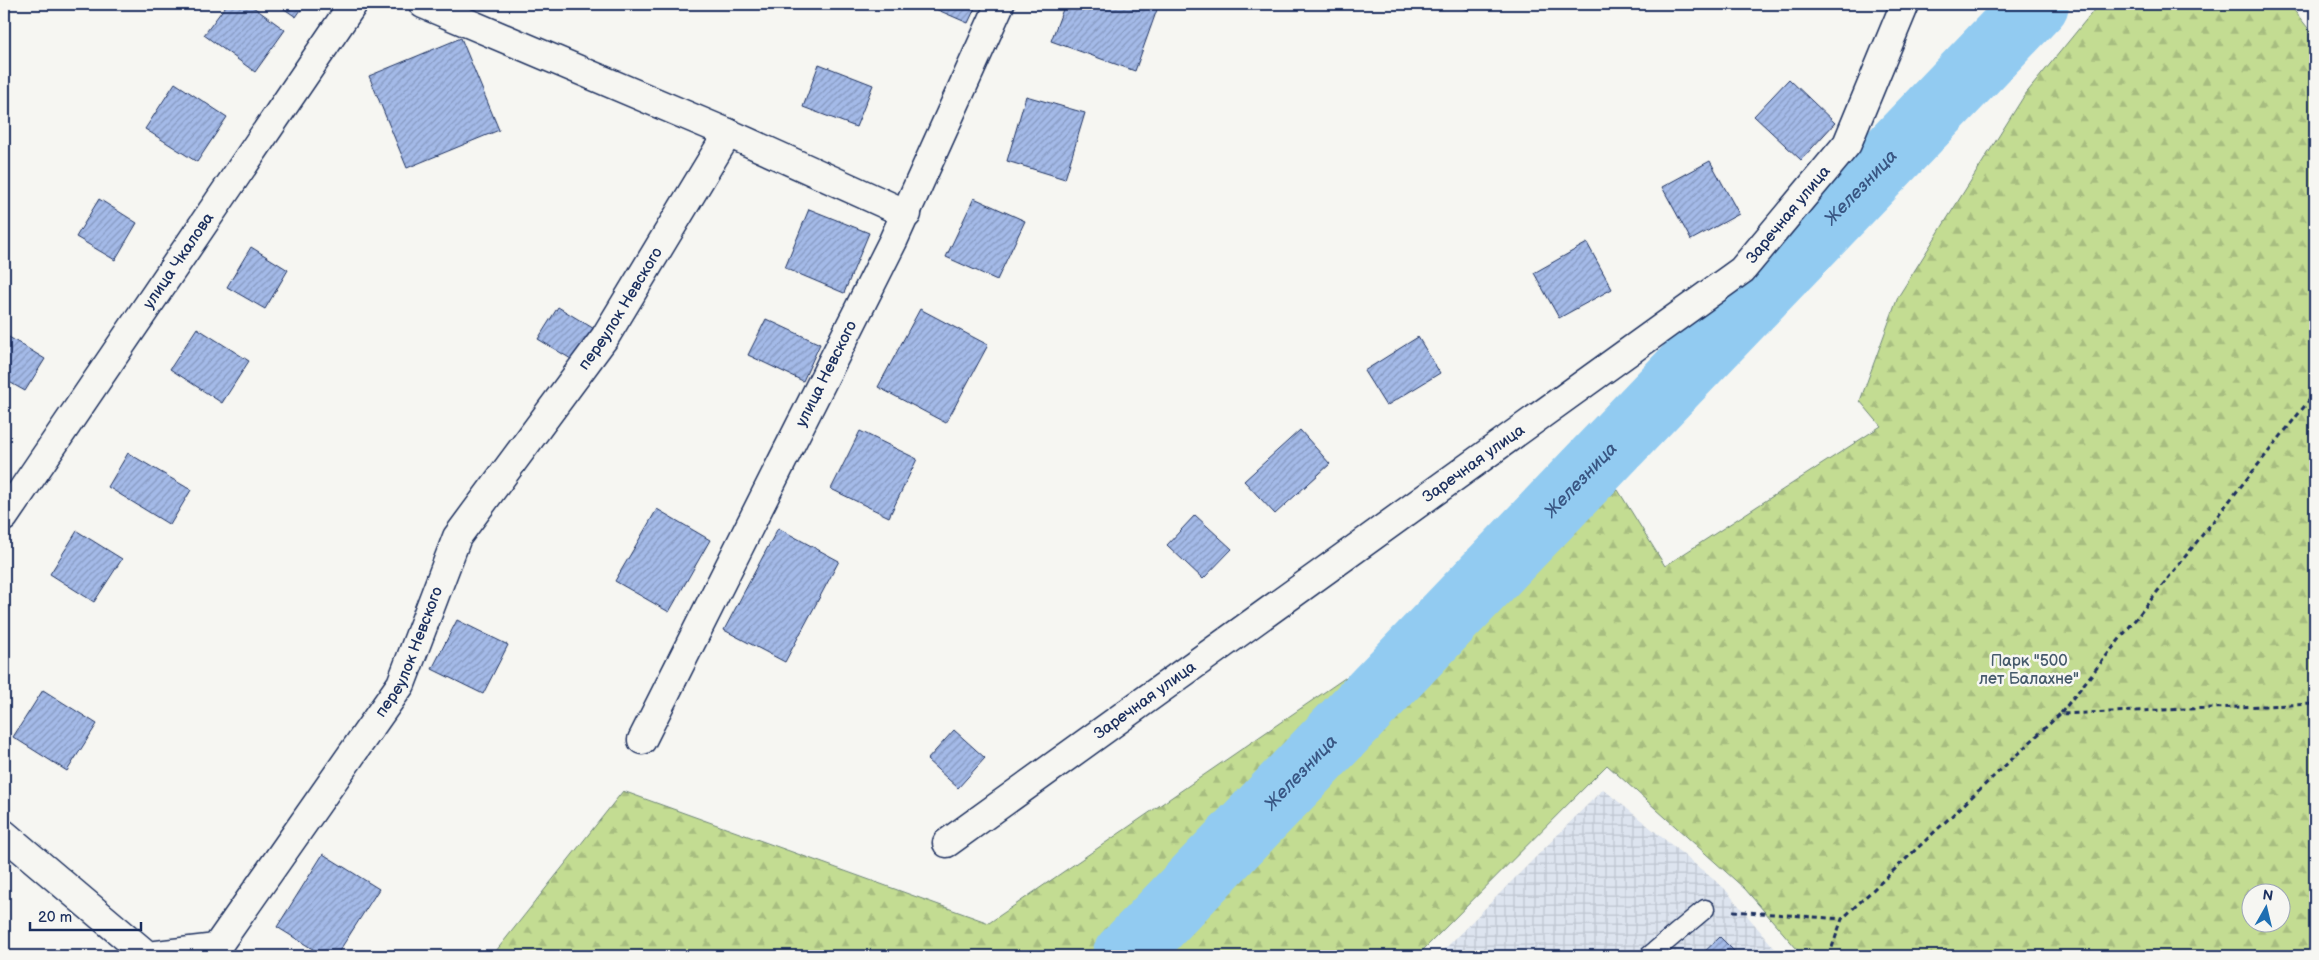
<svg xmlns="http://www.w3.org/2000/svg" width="2319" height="960" font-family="'Balsamiq Sans',sans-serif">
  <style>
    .industrial { fill: url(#industrial-grid) }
    .forest { fill: url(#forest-firs); stroke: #6f8678; fill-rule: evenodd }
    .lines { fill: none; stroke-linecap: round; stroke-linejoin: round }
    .river { stroke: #92cbf1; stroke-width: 66 }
    .building { fill: url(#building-hatch); stroke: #1b2f5e }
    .lane-casing { stroke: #1b2f5e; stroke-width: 21 }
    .street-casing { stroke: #1b2f5e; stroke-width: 31 }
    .path { stroke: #1b2f5e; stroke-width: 3; stroke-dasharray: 5 4; stroke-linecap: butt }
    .lane { stroke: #f6f6f2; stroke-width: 18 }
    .street { stroke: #f6f6f2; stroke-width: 28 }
    .labels { text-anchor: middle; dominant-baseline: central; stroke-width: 5; stroke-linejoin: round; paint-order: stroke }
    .street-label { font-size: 16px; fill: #1b2f5e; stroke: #f6f6f2 }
    .park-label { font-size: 16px; fill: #455a6b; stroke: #f6f6f2 }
    .water-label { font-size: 18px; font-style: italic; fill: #395683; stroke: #f6f6f2 }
  </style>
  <defs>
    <pattern id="industrial-grid" width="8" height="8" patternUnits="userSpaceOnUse" patternTransform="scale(1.25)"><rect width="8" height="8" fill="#dde4ef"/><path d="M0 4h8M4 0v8" fill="none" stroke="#bdc4cf"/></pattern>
    <pattern id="forest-firs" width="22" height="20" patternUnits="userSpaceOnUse" patternTransform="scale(1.25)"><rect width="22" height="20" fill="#c3dc92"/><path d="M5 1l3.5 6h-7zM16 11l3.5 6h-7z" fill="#a7bd80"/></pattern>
    <pattern id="building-hatch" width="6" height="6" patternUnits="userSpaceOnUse" patternTransform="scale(1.25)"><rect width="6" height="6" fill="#a4bae8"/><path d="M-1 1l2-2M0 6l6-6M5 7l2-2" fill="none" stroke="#8598bf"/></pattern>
  </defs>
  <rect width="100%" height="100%" fill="#f6f6f2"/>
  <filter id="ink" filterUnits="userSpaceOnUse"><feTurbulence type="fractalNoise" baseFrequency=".02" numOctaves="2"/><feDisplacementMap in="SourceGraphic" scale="10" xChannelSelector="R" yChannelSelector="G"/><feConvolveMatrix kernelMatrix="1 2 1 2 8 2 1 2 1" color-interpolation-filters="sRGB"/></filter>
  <g filter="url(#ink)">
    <!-- industrial -->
    <path class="industrial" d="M 1603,789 L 1724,888 L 1781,956 L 1438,956 Z"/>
    <!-- forest -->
    <path class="forest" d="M 2099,4 L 2289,4 L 2315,37 L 2315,956 L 1803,956 L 1745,889 L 1607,765 L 1417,956 L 492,956 L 623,791 L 989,923 L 1618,490 L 1665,566 L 1881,426 L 1860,401 L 1898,297 L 2024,96 ZM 2252,892 L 2282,892 L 2282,922 L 2252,922 Z"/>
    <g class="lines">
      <!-- river -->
      <path class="river" id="s1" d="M 1125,956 L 2036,4"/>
    </g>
    <!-- building -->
    <path class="building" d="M 227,4 L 249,4 L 285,30 L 255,72 L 204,35 Z
      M 277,4 L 305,4 L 296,17 Z
      M 924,4 L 977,4 L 968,23 Z
      M 1065,4 L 1159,4 L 1135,71 L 1051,41 Z
      M 1452,4 L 1471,4 L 1469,10 Z
      M 461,38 L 499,130 L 407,168 L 369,76 Z
      M 819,64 L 873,85 L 856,127 L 803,107 Z
      M 1789,79 L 1835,123 L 1801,160 L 1754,116 Z
      M 175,83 L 227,117 L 197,162 L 145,129 Z
      M 1026,96 L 1085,113 L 1065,179 L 1007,161 Z
      M 1710,161 L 1739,214 L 1691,240 L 1662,187 Z
      M 974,198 L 1025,221 L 997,280 L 946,257 Z
      M 99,199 L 137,223 L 115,260 L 76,237 Z
      M 809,209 L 869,233 L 844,293 L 785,268 Z
      M 1587,243 L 1612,289 L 1559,318 L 1534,273 Z
      M 251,247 L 288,270 L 265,309 L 227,287 Z
      M 558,307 L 596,330 L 576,362 L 538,339 Z
      M 920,309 L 988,345 L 946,423 L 878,387 Z
      M 766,319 L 820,344 L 803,381 L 748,355 Z
      M 197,328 L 249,361 L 222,403 L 170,369 Z
      M 4,334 L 45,359 L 25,391 L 4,379 Z
      M 1418,337 L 1440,373 L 1386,406 L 1364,371 Z
      M 1300,430 L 1330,464 L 1275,514 L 1244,481 Z
      M 860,431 L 917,459 L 889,517 L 831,489 Z
      M 128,453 L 191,490 L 170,525 L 108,487 Z
      M 657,509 L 710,540 L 669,612 L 615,581 Z
      M 1195,515 L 1232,549 L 1203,579 L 1167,545 Z
      M 778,528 L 839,561 L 785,662 L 724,630 Z
      M 77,531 L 122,559 L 94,602 L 50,574 Z
      M 457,620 L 508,645 L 483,694 L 432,669 Z
      M 43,690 L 97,724 L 67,771 L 13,737 Z
      M 954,730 L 985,758 L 958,788 L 927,760 Z
      M 323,854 L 379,889 L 336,956 L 324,956 L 277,927 Z
      M 1720,937 L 1739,956 L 1700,956 Z"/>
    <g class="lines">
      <!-- lane casing -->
      <g class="lane-casing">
        <path id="lane" d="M 1649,956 L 1705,909"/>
      </g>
      <!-- street casing -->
      <g class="street-casing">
        <g id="street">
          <path d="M 423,4 L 728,133 L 907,214"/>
          <path id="s2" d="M 4,517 L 353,4"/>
          <path id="s3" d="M 642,740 L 893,241 L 1000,4"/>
          <path id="s4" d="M 4,834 L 148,956 L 216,948 L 401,684 L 457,537 L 605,337 L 728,133"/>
          <path id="s5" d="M 947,843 L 1742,270 L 1847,144 L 1905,4"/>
        </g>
      </g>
      <!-- path -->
      <path class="path" d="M 2307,4 L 2315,14
        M 2061,713 L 2315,393
        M 1733,911 L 1842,919
        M 1829,956 L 1842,919 L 2060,714 L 2315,704"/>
      <!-- lane -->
      <use href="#lane" class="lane"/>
      <!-- street -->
      <use href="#street" class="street"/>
    </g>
  </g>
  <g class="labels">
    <!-- street labels -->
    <g class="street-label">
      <text stroke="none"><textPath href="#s5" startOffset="1052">Заречная улица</textPath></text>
      <text stroke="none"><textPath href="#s2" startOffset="310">улица Чкалова</textPath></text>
      <text stroke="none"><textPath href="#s4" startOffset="1018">переулок Невского</textPath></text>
      <text stroke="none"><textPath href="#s3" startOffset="410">улица Невского</textPath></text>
      <text stroke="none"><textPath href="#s5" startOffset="649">Заречная улица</textPath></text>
      <text stroke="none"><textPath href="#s4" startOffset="612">переулок Невского</textPath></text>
      <text stroke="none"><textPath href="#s5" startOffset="244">Заречная улица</textPath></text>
    </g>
    <!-- park labels -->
    <g class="park-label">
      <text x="2029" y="661">Парк "500<tspan x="2029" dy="18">лет Балахне"</tspan></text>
    </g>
    <!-- water labels -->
    <g class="water-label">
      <text stroke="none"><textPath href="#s1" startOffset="1064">Железница</textPath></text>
      <text stroke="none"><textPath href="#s1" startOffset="659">Железница</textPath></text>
      <text stroke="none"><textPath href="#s1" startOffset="254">Железница</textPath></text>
    </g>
  </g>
  <!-- margin -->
  <rect width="2319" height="960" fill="none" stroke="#f6f6f2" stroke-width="20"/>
  <rect x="10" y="10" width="2299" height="940" fill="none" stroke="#1b2f5e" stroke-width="2" filter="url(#ink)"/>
  <!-- north arrow -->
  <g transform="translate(2266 908) rotate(8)"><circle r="24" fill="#f6f6f2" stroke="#9ea6b7"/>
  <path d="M0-4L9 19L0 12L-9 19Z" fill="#1f6fb2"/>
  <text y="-8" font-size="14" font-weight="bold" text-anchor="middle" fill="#1b2f5e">N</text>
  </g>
  <!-- scale -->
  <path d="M30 922v8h111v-8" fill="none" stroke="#1b2f5e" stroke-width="2.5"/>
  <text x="38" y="922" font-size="15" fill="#1b2f5e" stroke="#f6f6f2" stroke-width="4" paint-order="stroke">20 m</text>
</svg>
